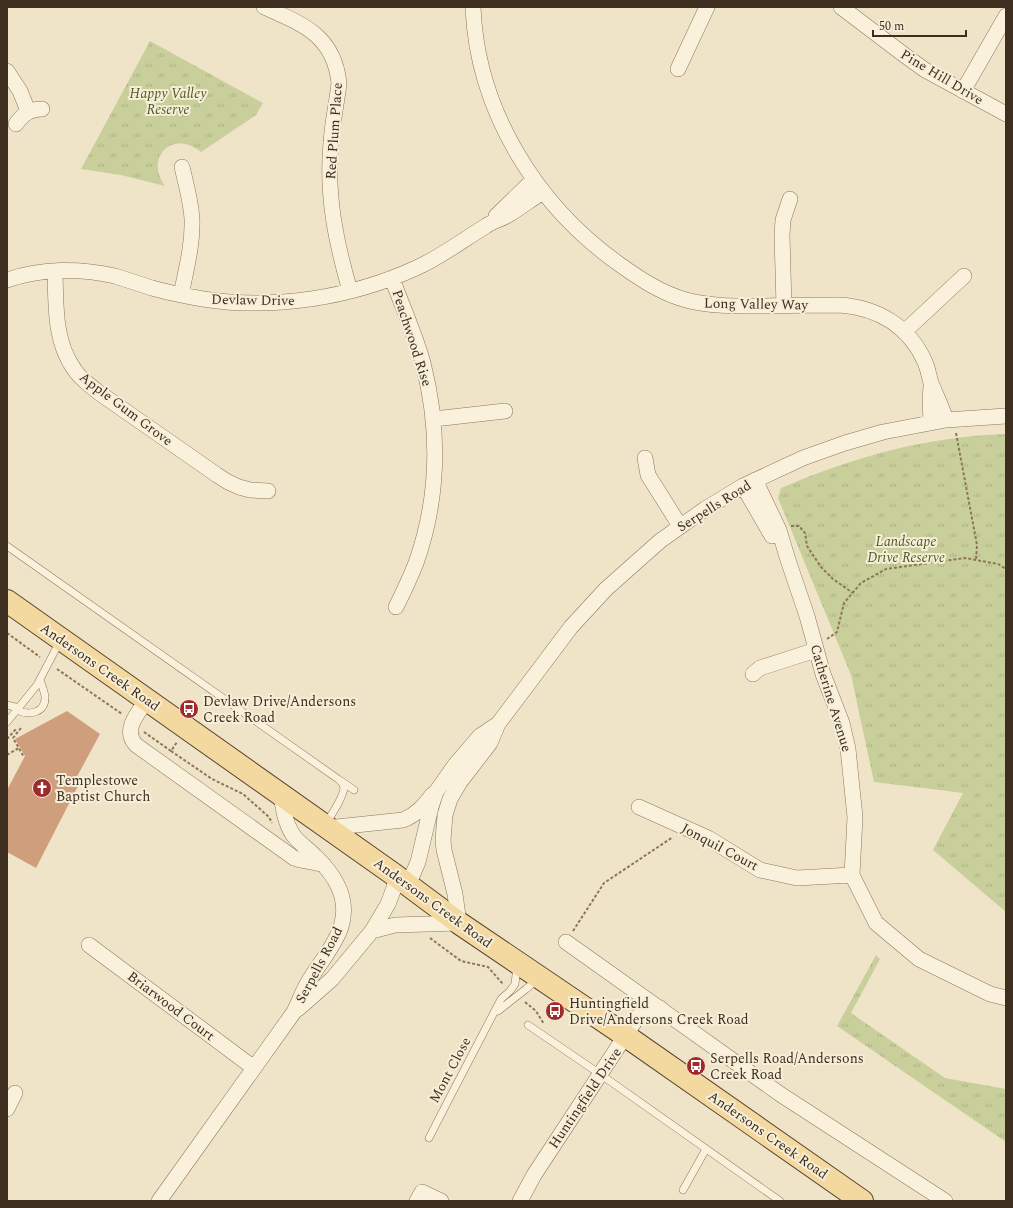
<svg xmlns="http://www.w3.org/2000/svg" width="1013" height="1208" font-family="Spectral,serif">
  <style>
    .park { fill: url(#park-tufts) }
    .building { fill: #cf9f7d }
    .lines { fill: none; stroke-linecap: round; stroke-linejoin: round }
    .service-casing { stroke: #8d765c; stroke-width: 8 }
    .minor-casing { stroke: #8d765c; stroke-width: 16 }
    .primary-casing { stroke: #5b4430; stroke-width: 24 }
    .path { stroke: #8d765c; stroke-width: 2; stroke-dasharray: 3 2; stroke-linecap: butt }
    .service { stroke: #faf1dc; stroke-width: 7 }
    .minor { stroke: #faf1dc; stroke-width: 15 }
    .primary { stroke: #f3d9a0; stroke-width: 22 }
    .labels { text-anchor: middle; dominant-baseline: central; stroke-width: 4; stroke-linejoin: round; paint-order: stroke }
    .street-label { font-size: 14px; fill: #3d2e20; stroke: #f7eed8 }
    .park-label { font-size: 14px; font-style: italic; fill: #4d5a26; stroke: #f7eed8 }
    .poi-label { font-size: 14px; fill: #3d2e20; stroke: #f7eed8; text-anchor: start }
  </style>
  <defs>
    <pattern id="park-tufts" width="24" height="20" patternUnits="userSpaceOnUse"><rect width="24" height="20" fill="#c9cf9b"/><path d="M3 7l-1-3M5 7V3M7 7l1-3M15 17l-1-3M17 17v-4M19 17l1-3" fill="none" stroke="#aeb285"/></pattern>
  </defs>
  <rect width="100%" height="100%" fill="#f0e4c8"/>
  <!-- park -->
  <path class="park" d="M 150,41 L 263,103 L 256,115 L 201,152 C 173,129 144,157 165,186 L 121,175 L 81,169 Z
    M 1006,434 L 1006,912 L 933,850 L 963,793 L 874,782 L 851,675 L 778,498 L 781,488 C 856,456 925,437 1006,434 Z
    M 876,955 L 880,959 L 851,1013 L 945,1078 L 1006,1089 L 1006,1142 L 837,1026 Z"/>
  <!-- building -->
  <path class="building" d="M 67,711 L 100,734 L 73,784 L 78,786 L 36,868 L 7,852 L 7,790 L 25,756 L 15,739 Z"/>
  <g class="lines">
    <!-- service casing -->
    <g class="service-casing">
      <path id="service" d="M 7,546 L 338,779 C 341,781 343,784 344,787 C 344,796 331,816 326,823
        M 7,705 L 19,708
        M 17,710 C 29,716 46,713 45,696 C 44,691 42,685 40,680
        M 7,722 L 37,685 L 60,641
        M 341,781 L 354,790
        M 498,1011 L 526,989 L 538,979
        M 528,1025 L 600,1074 L 780,1201
        M 429,1138 L 448,1101 L 501,999 L 510,991 L 515,984 L 517,966
        M 683,1190 L 706,1149"/>
    </g>
    <!-- minor casing -->
    <g class="minor-casing">
      <path id="minor" d="M 264,7 C 302,24 334,35 339,83 C 337,103 332,123 331,143 C 326,195 336,242 350,291
        M 473,7 C 477,110 536,205 619,264 C 640,279 661,293 686,300 C 712,307 740,306 767,306 C 791,305 815,305 840,305 C 878,308 909,326 925,362 C 928,369 929,376 931,383 C 936,395 942,407 946,420
        M 841,7 L 907,57 L 925,70 L 1006,114
        M 678,69 L 707,7
        M 7,71 L 20,91 L 28,111
        M 963,91 L 1006,16
        M 16,124 C 23,114 30,109 42,109
        M 496,216 L 534,179
        M 55,271 C 56,304 54,341 74,369 C 80,379 90,385 98,392 L 217,475 L 228,482 L 239,487 L 250,490 L 268,491
        M 392,278 C 402,306 415,334 423,363 C 440,430 439,498 416,563 C 410,578 403,593 396,607
        M 7,280 C 41,268 80,268 115,276 C 127,280 140,284 152,288 C 169,293 186,296 203,299 C 273,310 351,298 416,268 C 441,257 463,240 486,226 C 493,221 502,219 510,214 C 521,207 532,199 543,192
        M 181,295 C 186,270 193,244 192,219 C 191,202 186,184 182,167
        M 784,306 L 782,235 L 783,220 L 790,199
        M 904,332 L 964,276
        M 931,387 L 930,399 L 931,423
        M 434,419 L 505,411
        M 645,458 L 648,475 L 680,526
        M 755,480 L 779,530 L 788,560 L 807,616 L 823,674 L 842,723 L 848,749 L 855,817 L 852,875 L 876,923 L 919,959 L 990,994 L 1006,998
        M 743,486 L 772,536
        M 753,674 L 760,668 L 816,650
        M 147,700 C 138,713 122,730 136,745 L 294,858 C 304,862 315,861 324,865
        M 639,807 L 708,838 L 760,870 L 797,878 L 852,875
        M 327,828 L 403,820 C 416,815 424,806 432,795
        M 408,885 L 418,862 L 431,807 L 436,792 L 455,765 L 480,736 L 498,724
        M 372,931 L 395,925 L 459,923 L 455,894 L 444,850 L 443,840 L 445,815 L 450,799 L 460,782 L 490,743 L 498,724 L 571,627 L 606,589 L 660,541 L 705,509 L 743,486 L 803,458 L 845,443 L 883,432 L 946,420 L 1006,416
        M 566,942 L 780,1094 L 945,1201
        M 89,945 L 254,1068
        M 298,1009 L 332,979 L 372,931 L 388,904 L 394,888 L 396,876
        M 7,1109 L 15,1093
        M 159,1201 L 294,1012 C 300,1000 304,987 312,976 C 322,960 335,945 341,927 C 350,898 335,875 315,856 C 308,849 299,843 293,835 C 285,823 283,808 281,794
        M 417,1201 L 422,1192 L 441,1201
        M 520,1201 L 534,1175 L 637,1018 C 643,1010 651,1008 660,1008"/>
    </g>
    <!-- primary casing -->
    <g class="primary-casing">
      <path id="primary" d="M 7,601 L 396,876 L 459,923 L 626,1036 L 862,1201"/>
    </g>
    <!-- path -->
    <path class="path" d="M 956,433 L 977,545 L 976,560
      M 791,526 L 799,526 L 805,533 L 807,546 L 821,567 L 833,579 L 853,593
      M 7,633 L 40,657
      M 827,639 L 837,632 L 844,603 L 861,583 L 886,569 L 965,558 L 998,564 L 1006,569
      M 57,669 L 122,714
      M 21,728 L 13,738 L 24,757
      M 144,732 L 171,751 L 177,742
      M 7,739 L 16,729
      M 171,751 L 212,779 L 243,794 L 269,817 L 272,823
      M 7,755 L 19,748
      M 573,931 L 604,883 L 673,837
      M 430,938 L 461,961 L 488,967 L 503,984
      M 525,1002 L 536,1011 L 544,1024"/>
    <!-- service -->
    <use href="#service" class="service"/>
    <!-- minor -->
    <use href="#minor" class="minor"/>
    <!-- primary -->
    <use href="#primary" class="primary"/>
  </g>
  <!-- icons -->
  <defs>
    <g id="bus-disc" transform="scale(1)"><circle r="9.5" fill="#9e2a2b" stroke="#f7eed8"/><path d="M-5-6H5V4H4V6H2V4H-2V6H-4V4H-5ZM-3.5-4V0h7V-4ZM-3.5 1.2v1.5H-2V1.2ZM2 1.2v1.5H3.5V1.2Z" fill="#fff"/></g>
    <g id="church-disc" transform="scale(1)"><circle r="9.5" fill="#9e2a2b" stroke="#f7eed8"/><path d="M-1.2-6h2.4v3.5h3.3v2.4h-3.3V6h-2.4V-.1h-3.3v-2.4h3.3Z" fill="#fff"/></g>
  </defs>
  <g fill-rule="evenodd">
    <use href="#bus-disc" x="189" y="709"/>
    <use href="#church-disc" x="42" y="788"/>
    <use href="#bus-disc" x="555" y="1011"/>
    <use href="#bus-disc" x="696" y="1066"/>
  </g>
  <g class="labels">
    <!-- street labels -->
    <g class="street-label">
      <text transform="translate(942 77) rotate(31)">Pine Hill Drive</text>
      <text transform="translate(334 131) rotate(-86)">Red Plum Place</text>
      <text transform="translate(253 300) rotate(1)">Devlaw Drive</text>
      <text transform="translate(756 304) rotate(1)">Long Valley Way</text>
      <text transform="translate(412 338) rotate(72)">Peachwood Rise</text>
      <text transform="translate(126 409) rotate(37)">Apple Gum Grove</text>
      <text transform="translate(714 506) rotate(-32)">Serpells Road</text>
      <text transform="translate(100 667) rotate(35)">Andersons Creek Road</text>
      <text transform="translate(831 698) rotate(73)">Catherine Avenue</text>
      <text transform="translate(720 847) rotate(28)">Jonquil Court</text>
      <text transform="translate(433 903) rotate(36)">Andersons Creek Road</text>
      <text transform="translate(319 965) rotate(-62)">Serpells Road</text>
      <text transform="translate(171 1006) rotate(37)">Briarwood Court</text>
      <text transform="translate(450 1070) rotate(-62)">Mont Close</text>
      <text transform="translate(585 1098) rotate(-56)">Huntingfield Drive</text>
      <text transform="translate(768 1135) rotate(35)">Andersons Creek Road</text>
    </g>
    <!-- park labels -->
    <g class="park-label">
      <text x="168" y="93">Happy Valley<tspan x="168" dy="16">Reserve</tspan></text>
      <text x="906" y="541">Landscape<tspan x="906" dy="16">Drive Reserve</tspan></text>
    </g>
    <!-- poi labels -->
    <g class="poi-label">
      <text x="203" y="701">Devlaw Drive/Andersons<tspan x="203" dy="16">Creek Road</tspan></text>
      <text x="56" y="780">Templestowe<tspan x="56" dy="16">Baptist Church</tspan></text>
      <text x="569" y="1003">Huntingfield<tspan x="569" dy="16">Drive/Andersons Creek Road</tspan></text>
      <text x="710" y="1058">Serpells Road/Andersons<tspan x="710" dy="16">Creek Road</tspan></text>
    </g>
  </g>
  <!-- border -->
  <rect width="1013" height="1208" fill="none" stroke="#3d2e20" stroke-width="16"/>
  <!-- scale -->
  <path d="M873 30v6h93v-6" fill="none" stroke="#3d2e20" stroke-width="2"/>
  <text x="879" y="30" font-size="12" fill="#3d2e20" stroke="#f7eed8" stroke-width="3" paint-order="stroke">50 m</text>
</svg>
